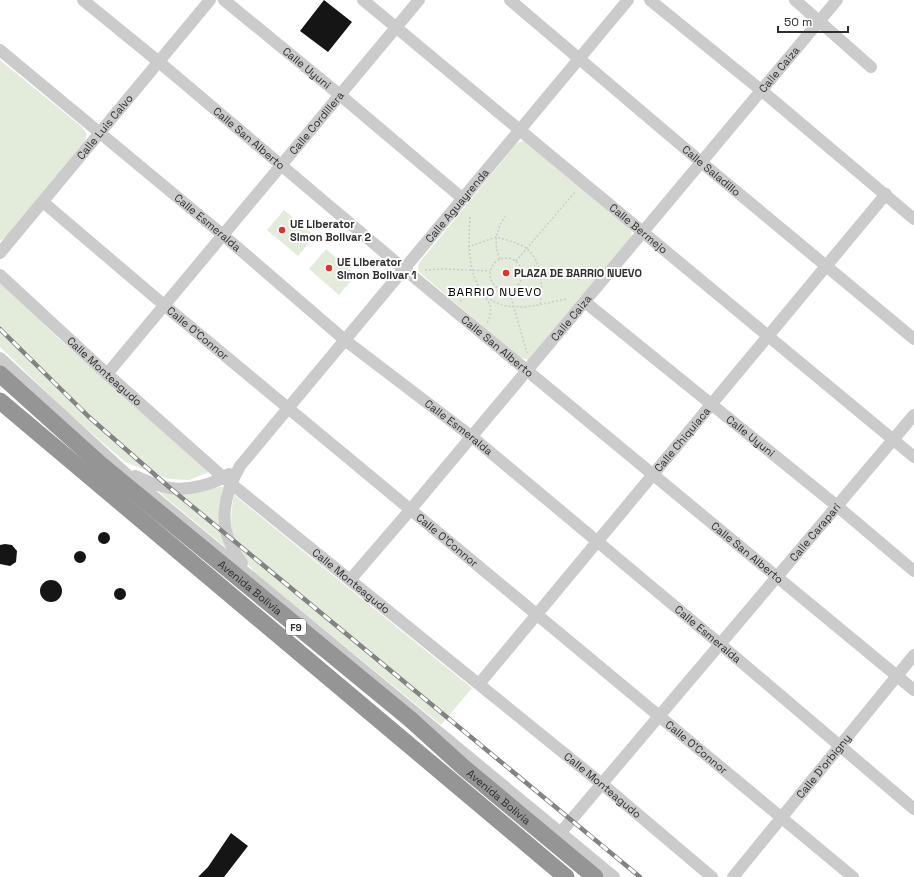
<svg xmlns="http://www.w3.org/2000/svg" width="914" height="877" font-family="'Space Grotesk',sans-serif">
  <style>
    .green { fill: #e3ecdb }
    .building { fill: #151515 }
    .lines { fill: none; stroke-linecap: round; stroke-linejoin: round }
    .path { stroke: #cbcbcb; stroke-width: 1.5; stroke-dasharray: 2 2; stroke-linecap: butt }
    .minor { stroke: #cbcbcb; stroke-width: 12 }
    .highway { stroke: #959595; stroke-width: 17 }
    .rail-casing { stroke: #838383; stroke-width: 4.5 }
    .rail { stroke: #fff; stroke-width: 3; stroke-dasharray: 9; stroke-linecap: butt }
    .poi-dot { fill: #ee2927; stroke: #fff; stroke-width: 1.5 }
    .labels { text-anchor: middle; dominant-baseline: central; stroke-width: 4; stroke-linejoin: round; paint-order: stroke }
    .shield { fill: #fff; stroke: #6d6d6d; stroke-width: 1 }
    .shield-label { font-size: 10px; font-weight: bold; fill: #2e2e2e }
    .street-label { font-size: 11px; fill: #2e2e2e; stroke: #fff }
    .poi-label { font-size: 11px; font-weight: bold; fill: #2e2e2e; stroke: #fff; text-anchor: start }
    .neighbourhood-label { font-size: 12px; letter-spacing: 1px; fill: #000; stroke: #fff }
  </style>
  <rect width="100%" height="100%" fill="#fff"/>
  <!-- green -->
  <path class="green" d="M 0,60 L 82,127 L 87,134 L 85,142 L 7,237 L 0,241 Z
    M 524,141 L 632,229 L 631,239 L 529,360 L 519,357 L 419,272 L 418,267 L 419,263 L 517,143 Z
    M 284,210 L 315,236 L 298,256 L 267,230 Z
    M 326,249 L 356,275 L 339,295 L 309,269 Z
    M 0,281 L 57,337 L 209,472 L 189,480 L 168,479 L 125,462 L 66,411 L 0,347 Z
    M 225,486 L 219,508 L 225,547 L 159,492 L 185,493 Z
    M 234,495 L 472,688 L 441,725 L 255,573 C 233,543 227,532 234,495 Z"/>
  <!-- building -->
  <path class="building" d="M 324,0 L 352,22 L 328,52 L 300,31 Z
    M98 538a6 6 0 1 1 12 0a6 6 0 1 1-12 0Z
    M 5,544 L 12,545 L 17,551 L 16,562 L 10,566 L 0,564 L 0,545 Z
    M74 557a6 6 0 1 1 12 0a6 6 0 1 1-12 0Z
    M40 591a11 11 0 1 1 22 0a11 11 0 1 1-22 0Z
    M114 594a6 6 0 1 1 12 0a6 6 0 1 1-12 0Z
    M 231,833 L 248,846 L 224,877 L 198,877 L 208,867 Z"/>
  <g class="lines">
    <!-- path -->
    <path class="path" d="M 470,217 C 468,253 466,303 514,307 C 531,308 550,302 566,299
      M 468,247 L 496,237 C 506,240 517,242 526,248 C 542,260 543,287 540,304
      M490 274a16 16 0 1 1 32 0a16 16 0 1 1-32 0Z
      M 500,259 C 493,243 496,231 505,216
      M 516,261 L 575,192
      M 425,270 L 445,269 L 490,271
      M 522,278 L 542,277 L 556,271
      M 509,290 L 527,353
      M 486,298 L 495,286
      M 460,301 C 479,285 499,302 487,323"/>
    <!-- minor -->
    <g class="minor">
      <path id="s1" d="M 83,0 L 159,62 L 404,269 L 914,690"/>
      <path id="s2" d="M 224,0 L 340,95 L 462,198"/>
      <path id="s3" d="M 363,0 L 914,457"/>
      <path id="s4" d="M 510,0 L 701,162 L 914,339"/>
      <path d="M 650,0 L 761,90 L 914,219"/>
      <path d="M 795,0 L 871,67"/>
      <path id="s5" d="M 0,50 L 223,235 L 346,341 L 471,436 L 720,644 L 914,809"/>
      <path id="s6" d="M 43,202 L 164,305 L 853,877"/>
      <path id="s7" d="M 0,253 L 210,0"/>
      <path id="s8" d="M 0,275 L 107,374 L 224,478 L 602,784 L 712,877"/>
      <path id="s9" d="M 585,302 L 837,506 L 914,571"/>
      <path d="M 0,358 L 125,473 L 614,877"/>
      <path id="s10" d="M 107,374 L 419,0"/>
      <path d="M 135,476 C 146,481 158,486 170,488 C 188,491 215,484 229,474"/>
      <path id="s11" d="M 242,563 C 217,531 221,500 240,466 L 628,0"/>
      <path id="s12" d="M 350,580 L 411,509 L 837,0"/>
      <path id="s13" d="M 479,684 L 886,194"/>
      <path id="s14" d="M 561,832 L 914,415"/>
      <path id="s15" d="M 733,877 L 914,655"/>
    </g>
    <!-- highway -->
    <g class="highway">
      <path id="s16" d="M 0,374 L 100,464 L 410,719 L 463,767 L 595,877"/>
      <path d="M 0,401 L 566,877"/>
    </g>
    <!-- rail casing -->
    <g class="rail-casing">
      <path id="rail" d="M 0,329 L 89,417 L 170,488 L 640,877"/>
    </g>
    <!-- rail -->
    <use href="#rail" class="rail"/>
  </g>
  <!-- markers -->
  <g class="poi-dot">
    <circle cx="282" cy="230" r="4"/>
    <circle cx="329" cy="268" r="4"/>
    <circle cx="506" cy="273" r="4"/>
  </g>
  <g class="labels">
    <!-- shield labels -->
    <rect class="shield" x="286" y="619" width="20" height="16" rx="3"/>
    <g class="shield-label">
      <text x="296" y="627">F9</text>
    </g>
    <!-- street labels -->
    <g class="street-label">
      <text stroke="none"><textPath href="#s2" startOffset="107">Calle Uyuni</textPath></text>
      <text stroke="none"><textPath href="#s12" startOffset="667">Calle Caiza</textPath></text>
      <text stroke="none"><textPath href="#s10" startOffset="327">Calle Cordillera</textPath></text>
      <text stroke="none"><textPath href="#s7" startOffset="164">Calle Luis Calvo</textPath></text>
      <text stroke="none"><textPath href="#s1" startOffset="216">Calle San Alberto</textPath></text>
      <text stroke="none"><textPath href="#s4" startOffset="264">Calle Saladillo</textPath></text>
      <text stroke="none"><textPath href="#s11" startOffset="443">Calle Aguayrenda</textPath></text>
      <text stroke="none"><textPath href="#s5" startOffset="270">Calle Esmeralda</textPath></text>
      <text stroke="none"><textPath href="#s3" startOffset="358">Calle Bermejo</textPath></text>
      <text stroke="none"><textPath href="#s12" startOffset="343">Calle Caiza</textPath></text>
      <text stroke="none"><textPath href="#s6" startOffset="203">Calle O'Connor</textPath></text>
      <text stroke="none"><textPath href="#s1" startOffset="540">Calle San Alberto</textPath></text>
      <text stroke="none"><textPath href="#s8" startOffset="142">Calle Monteagudo</textPath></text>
      <text stroke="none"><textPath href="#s5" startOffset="594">Calle Esmeralda</textPath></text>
      <text stroke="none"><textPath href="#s9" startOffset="213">Calle Uyuni</textPath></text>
      <text stroke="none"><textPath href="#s13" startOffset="318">Calle Chiquiaca</textPath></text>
      <text stroke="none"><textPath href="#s14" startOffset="393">Calle Carapari</textPath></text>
      <text stroke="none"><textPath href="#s6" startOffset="527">Calle O'Connor</textPath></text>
      <text stroke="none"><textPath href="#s1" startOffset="864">Calle San Alberto</textPath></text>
      <text stroke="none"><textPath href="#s8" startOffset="466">Calle Monteagudo</textPath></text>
      <text stroke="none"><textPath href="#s16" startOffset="329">Avenida Bolivia</textPath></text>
      <text stroke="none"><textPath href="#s5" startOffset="918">Calle Esmeralda</textPath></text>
      <text stroke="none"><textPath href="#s6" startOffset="851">Calle O'Connor</textPath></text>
      <text stroke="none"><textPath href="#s15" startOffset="143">Calle D'orbigny</textPath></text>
      <text stroke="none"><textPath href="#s8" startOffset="790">Calle Monteagudo</textPath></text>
      <text stroke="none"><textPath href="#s16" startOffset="654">Avenida Bolivia</textPath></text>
    </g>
    <!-- poi labels -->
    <g class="poi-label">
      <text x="290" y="224">UE Liberator<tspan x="290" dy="13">Simon Bolivar 2</tspan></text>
      <text x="337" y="262">UE Liberator<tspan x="337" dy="13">Simon Bolivar 1</tspan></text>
      <text x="514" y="273">PLAZA DE BARRIO NUEVO</text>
    </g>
    <!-- neighbourhood labels -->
    <g class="neighbourhood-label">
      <text x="495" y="292">BARRIO NUEVO</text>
    </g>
  </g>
  <!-- scale -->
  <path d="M778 26v6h70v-6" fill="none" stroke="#2e2e2e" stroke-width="2"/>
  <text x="784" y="26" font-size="12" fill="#2e2e2e" stroke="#ffffff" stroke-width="3" paint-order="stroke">50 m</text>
</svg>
